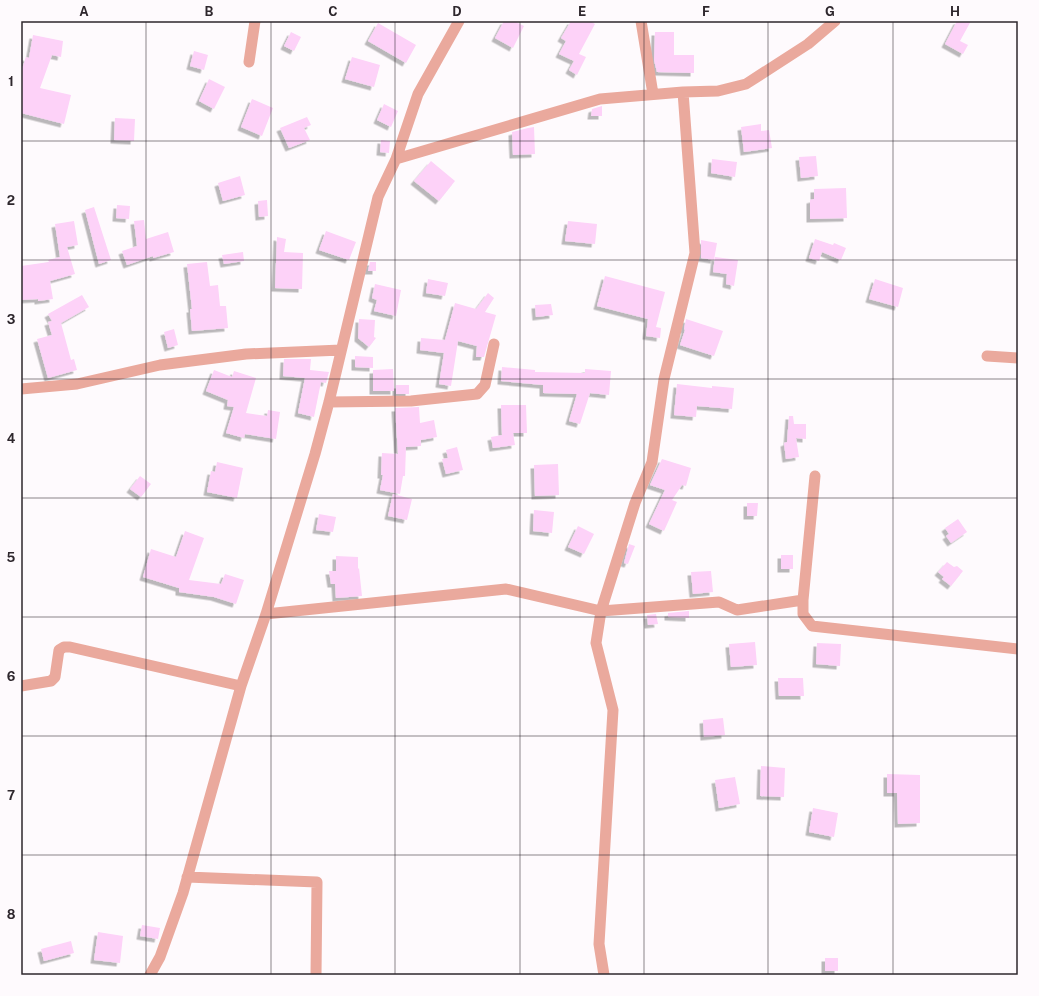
<svg xmlns="http://www.w3.org/2000/svg" width="1039" height="996" font-family="'Public Sans',sans-serif">
  <style>
    .building { fill: #fdd2f8; filter: url(#shadow) }
    .lines { fill: none; stroke-linecap: round; stroke-linejoin: round }
    .minor { stroke: #eaa99d; stroke-width: 11 }
    .grid { fill: none; stroke: #2e272d; stroke-width: 1; stroke-opacity: 0.55 }
    .neatline { fill: none; stroke: #2e272d; stroke-width: 1.5 }
    .grid-label { font-size: 13px; text-anchor: middle; font-weight: bold; fill: #2e272d }
  </style>
  <defs>
    <filter id="shadow"><feDropShadow dx="-3.5" dy="3.5" stdDeviation="0" flood-color="#0004"/></filter>
  </defs>
  <rect width="100%" height="100%" fill="#fefafd"/>
  <!-- building -->
  <path class="building" d="M 504,21 L 514,21 L 524,26 L 513,48 L 495,38 Z
    M 571,21 L 590,21 L 595,24 L 579,54 L 586,57 L 577,75 L 569,70 L 574,61 L 559,54 L 566,41 L 561,38 Z
    M 957,21 L 971,21 L 960,41 L 968,45 L 963,54 L 945,44 Z
    M 378,23 L 416,45 L 406,63 L 368,41 Z
    M 291,32 L 301,37 L 294,51 L 284,46 Z
    M 655,32 L 674,32 L 674,55 L 694,55 L 694,73 L 657,72 L 654,60 Z
    M 33,35 L 63,41 L 61,57 L 52,55 L 40,88 L 71,95 L 64,124 L 21,113 L 21,72 L 26,57 L 29,58 Z
    M 194,51 L 208,55 L 204,70 L 190,66 Z
    M 352,57 L 380,65 L 374,87 L 345,79 Z
    M 209,79 L 225,87 L 214,109 L 199,101 Z
    M 252,99 L 273,108 L 262,136 L 241,127 Z
    M 384,104 L 398,111 L 391,127 L 377,120 Z
    M 602,106 L 602,116 L 591,116 L 592,109 Z
    M 307,117 L 311,125 L 304,128 L 310,140 L 289,148 L 280,128 Z
    M 115,118 L 135,119 L 134,141 L 114,140 Z
    M 761,124 L 761,131 L 769,130 L 772,148 L 744,152 L 741,127 Z
    M 534,127 L 535,154 L 513,155 L 512,132 L 528,128 Z
    M 381,140 L 390,141 L 389,153 L 380,152 Z
    M 816,156 L 818,176 L 801,178 L 799,157 Z
    M 712,159 L 737,162 L 735,177 L 711,173 Z
    M 431,161 L 455,181 L 439,201 L 414,181 Z
    M 240,176 L 245,195 L 223,201 L 218,183 Z
    M 846,188 L 847,218 L 810,219 L 810,200 L 814,199 L 814,189 Z
    M 267,200 L 268,216 L 259,217 L 258,201 Z
    M 117,205 L 130,206 L 129,219 L 116,218 Z
    M 94,207 L 111,260 L 99,264 L 85,210 Z
    M 144,220 L 146,239 L 168,232 L 174,252 L 153,258 L 153,256 L 127,265 L 122,251 L 137,246 L 134,221 Z
    M 74,221 L 78,245 L 67,247 L 75,274 L 50,281 L 53,299 L 38,301 L 38,299 L 21,300 L 21,266 L 49,262 L 48,260 L 60,257 L 55,224 Z
    M 568,221 L 597,224 L 595,244 L 565,241 Z
    M 326,231 L 356,242 L 349,260 L 319,250 Z
    M 277,237 L 286,239 L 284,252 L 303,253 L 302,289 L 275,288 Z
    M 815,239 L 833,245 L 834,243 L 846,248 L 841,260 L 822,252 L 819,261 L 809,258 Z
    M 701,240 L 717,243 L 714,260 L 701,258 Z
    M 243,252 L 244,261 L 224,264 L 222,255 Z
    M 715,257 L 738,260 L 734,286 L 726,284 L 727,274 L 713,272 Z
    M 207,262 L 210,286 L 218,285 L 220,306 L 226,306 L 228,328 L 192,331 L 190,309 L 192,309 L 187,264 Z
    M 370,262 L 376,262 L 376,271 L 368,271 Z
    M 605,276 L 665,292 L 656,327 L 661,328 L 660,338 L 646,336 L 648,319 L 597,306 Z
    M 428,279 L 448,283 L 445,296 L 426,293 Z
    M 875,279 L 903,288 L 898,307 L 869,299 Z
    M 375,284 L 401,290 L 396,316 L 374,311 L 377,300 L 372,298 Z
    M 488,293 L 494,298 L 485,312 L 496,315 L 484,357 L 476,357 L 477,346 L 458,341 L 451,386 L 439,384 L 444,353 L 420,350 L 421,338 L 445,340 L 455,303 L 476,309 Z
    M 82,295 L 89,307 L 61,323 L 71,360 L 74,359 L 77,370 L 48,378 L 37,339 L 52,335 L 48,322 L 52,321 L 48,314 Z
    M 551,304 L 553,315 L 536,317 L 535,305 Z
    M 359,319 L 375,320 L 374,337 L 376,338 L 369,347 L 358,338 Z
    M 686,319 L 723,331 L 714,356 L 680,345 L 685,330 L 684,329 Z
    M 174,329 L 178,345 L 168,348 L 164,332 Z
    M 355,356 L 373,357 L 373,368 L 355,367 Z
    M 284,359 L 311,359 L 310,370 L 329,372 L 326,383 L 321,382 L 314,417 L 298,413 L 305,378 L 283,376 Z
    M 502,367 L 535,370 L 535,372 L 585,373 L 585,369 L 611,371 L 609,395 L 590,393 L 580,424 L 569,421 L 577,394 L 543,393 L 543,385 L 501,381 Z
    M 393,369 L 394,391 L 373,391 L 373,370 Z
    M 214,370 L 232,377 L 234,371 L 256,378 L 246,413 L 267,416 L 268,410 L 280,412 L 276,439 L 245,434 L 244,438 L 226,433 L 234,407 L 227,406 L 228,400 L 206,391 Z
    M 677,384 L 712,388 L 712,386 L 734,388 L 732,409 L 697,406 L 696,417 L 674,415 Z
    M 396,385 L 409,385 L 409,394 L 396,394 Z
    M 501,405 L 526,405 L 527,433 L 513,433 L 515,445 L 493,448 L 491,437 L 502,435 Z
    M 419,407 L 420,423 L 434,420 L 437,437 L 421,440 L 421,446 L 406,447 L 405,476 L 403,476 L 400,494 L 380,490 L 383,475 L 381,475 L 382,453 L 398,454 L 395,408 Z
    M 789,416 L 793,416 L 794,424 L 806,424 L 806,439 L 796,438 L 799,457 L 786,459 L 784,443 L 787,442 Z
    M 457,447 L 463,470 L 446,474 L 442,459 L 448,458 L 446,450 Z
    M 662,459 L 691,468 L 686,486 L 682,485 L 672,500 L 677,502 L 664,531 L 649,524 L 665,490 L 650,485 Z
    M 217,462 L 243,468 L 237,498 L 207,492 L 211,471 L 215,472 Z
    M 558,464 L 559,495 L 535,496 L 534,465 Z
    M 140,476 L 151,484 L 141,497 L 130,489 Z
    M 393,494 L 412,499 L 407,520 L 388,516 Z
    M 747,503 L 758,503 L 757,516 L 747,516 Z
    M 534,510 L 554,512 L 552,533 L 533,531 Z
    M 319,514 L 336,517 L 333,532 L 316,530 Z
    M 958,519 L 967,532 L 951,543 L 946,536 L 949,534 L 945,528 Z
    M 578,526 L 594,534 L 584,554 L 568,547 Z
    M 185,531 L 204,538 L 189,580 L 221,584 L 225,574 L 244,580 L 236,604 L 214,597 L 179,592 L 179,588 L 143,577 L 151,549 L 176,557 Z
    M 629,544 L 635,546 L 628,564 L 624,563 Z
    M 781,555 L 793,555 L 793,569 L 781,569 Z
    M 336,556 L 358,557 L 358,569 L 359,568 L 362,596 L 336,598 L 335,584 L 331,584 L 329,571 L 336,571 Z
    M 947,562 L 954,567 L 957,566 L 963,571 L 951,586 L 942,579 L 944,577 L 938,572 Z
    M 711,571 L 713,592 L 693,594 L 691,572 Z
    M 689,611 L 689,618 L 668,617 L 668,613 Z
    M 656,614 L 658,624 L 648,625 L 647,615 Z
    M 755,642 L 757,665 L 731,667 L 729,644 Z
    M 817,643 L 841,644 L 840,666 L 816,664 Z
    M 778,678 L 803,678 L 804,696 L 779,696 Z
    M 723,718 L 725,735 L 704,737 L 703,720 Z
    M 761,766 L 785,768 L 784,797 L 760,796 Z
    M 887,774 L 920,775 L 920,823 L 898,824 L 897,793 L 887,793 Z
    M 735,777 L 740,804 L 719,808 L 715,780 Z
    M 813,808 L 838,813 L 834,837 L 809,832 Z
    M 142,925 L 160,928 L 158,939 L 140,936 Z
    M 98,932 L 123,936 L 120,963 L 94,960 Z
    M 71,941 L 74,953 L 44,961 L 41,949 Z
    M 825,958 L 838,958 L 838,971 L 825,971 Z"/>
  <g class="lines">
    <!-- minor -->
    <path class="minor" d="M 641,21 L 653,94
      M 249,62 L 255,21
      M 396,159 L 600,99 L 683,92 L 718,91 L 746,84 L 808,44 L 835,21
      M 987,356 L 1018,358
      M 21,389 L 77,384 L 160,365 L 246,354 L 341,350
      M 329,402 L 411,401 L 477,394 L 485,385 L 494,344
      M 803,600 L 803,614 L 812,626 L 1018,649
      M 266,614 L 506,589 L 601,611 L 719,602 L 737,610 L 803,600 L 815,476
      M 21,686 L 51,681 L 55,677 L 59,650 L 64,647 L 70,647 L 241,686
      M 187,877 L 317,882 L 316,975
      M 150,975 L 160,957 L 183,893 L 241,686 L 266,614 L 315,454 L 329,402 L 378,197 L 396,159 L 418,94 L 459,21
      M 604,975 L 599,944 L 613,710 L 596,643 L 601,611 L 635,503 L 652,462 L 664,379 L 695,253 L 683,92"/>
  </g>
  <!-- grid -->
  <path class="grid" d="M 146,21 L 146,975M 271,21 L 271,975M 395,21 L 395,975M 520,21 L 520,975M 644,21 L 644,975M 768,21 L 768,975M 893,21 L 893,975M 21,141 L 1018,141M 21,260 L 1018,260M 21,379 L 1018,379M 21,498 L 1018,498M 21,617 L 1018,617M 21,736 L 1018,736M 21,855 L 1018,855"/>
  <!-- border -->
  <rect width="1039" height="996" fill="none" stroke="#fefafd" stroke-width="44"/>
  <rect x="22" y="22" width="995" height="952" class="neatline"/>
  <g class="grid-label">
    <text x="84" y="16">A</text>
    <text x="209" y="16">B</text>
    <text x="333" y="16">C</text>
    <text x="457" y="16">D</text>
    <text x="582" y="16">E</text>
    <text x="706" y="16">F</text>
    <text x="830" y="16">G</text>
    <text x="955" y="16">H</text>
    <text x="11" y="86">1</text>
    <text x="11" y="205">2</text>
    <text x="11" y="324">3</text>
    <text x="11" y="443">4</text>
    <text x="11" y="562">5</text>
    <text x="11" y="681">6</text>
    <text x="11" y="800">7</text>
    <text x="11" y="919">8</text>
  </g>
</svg>
